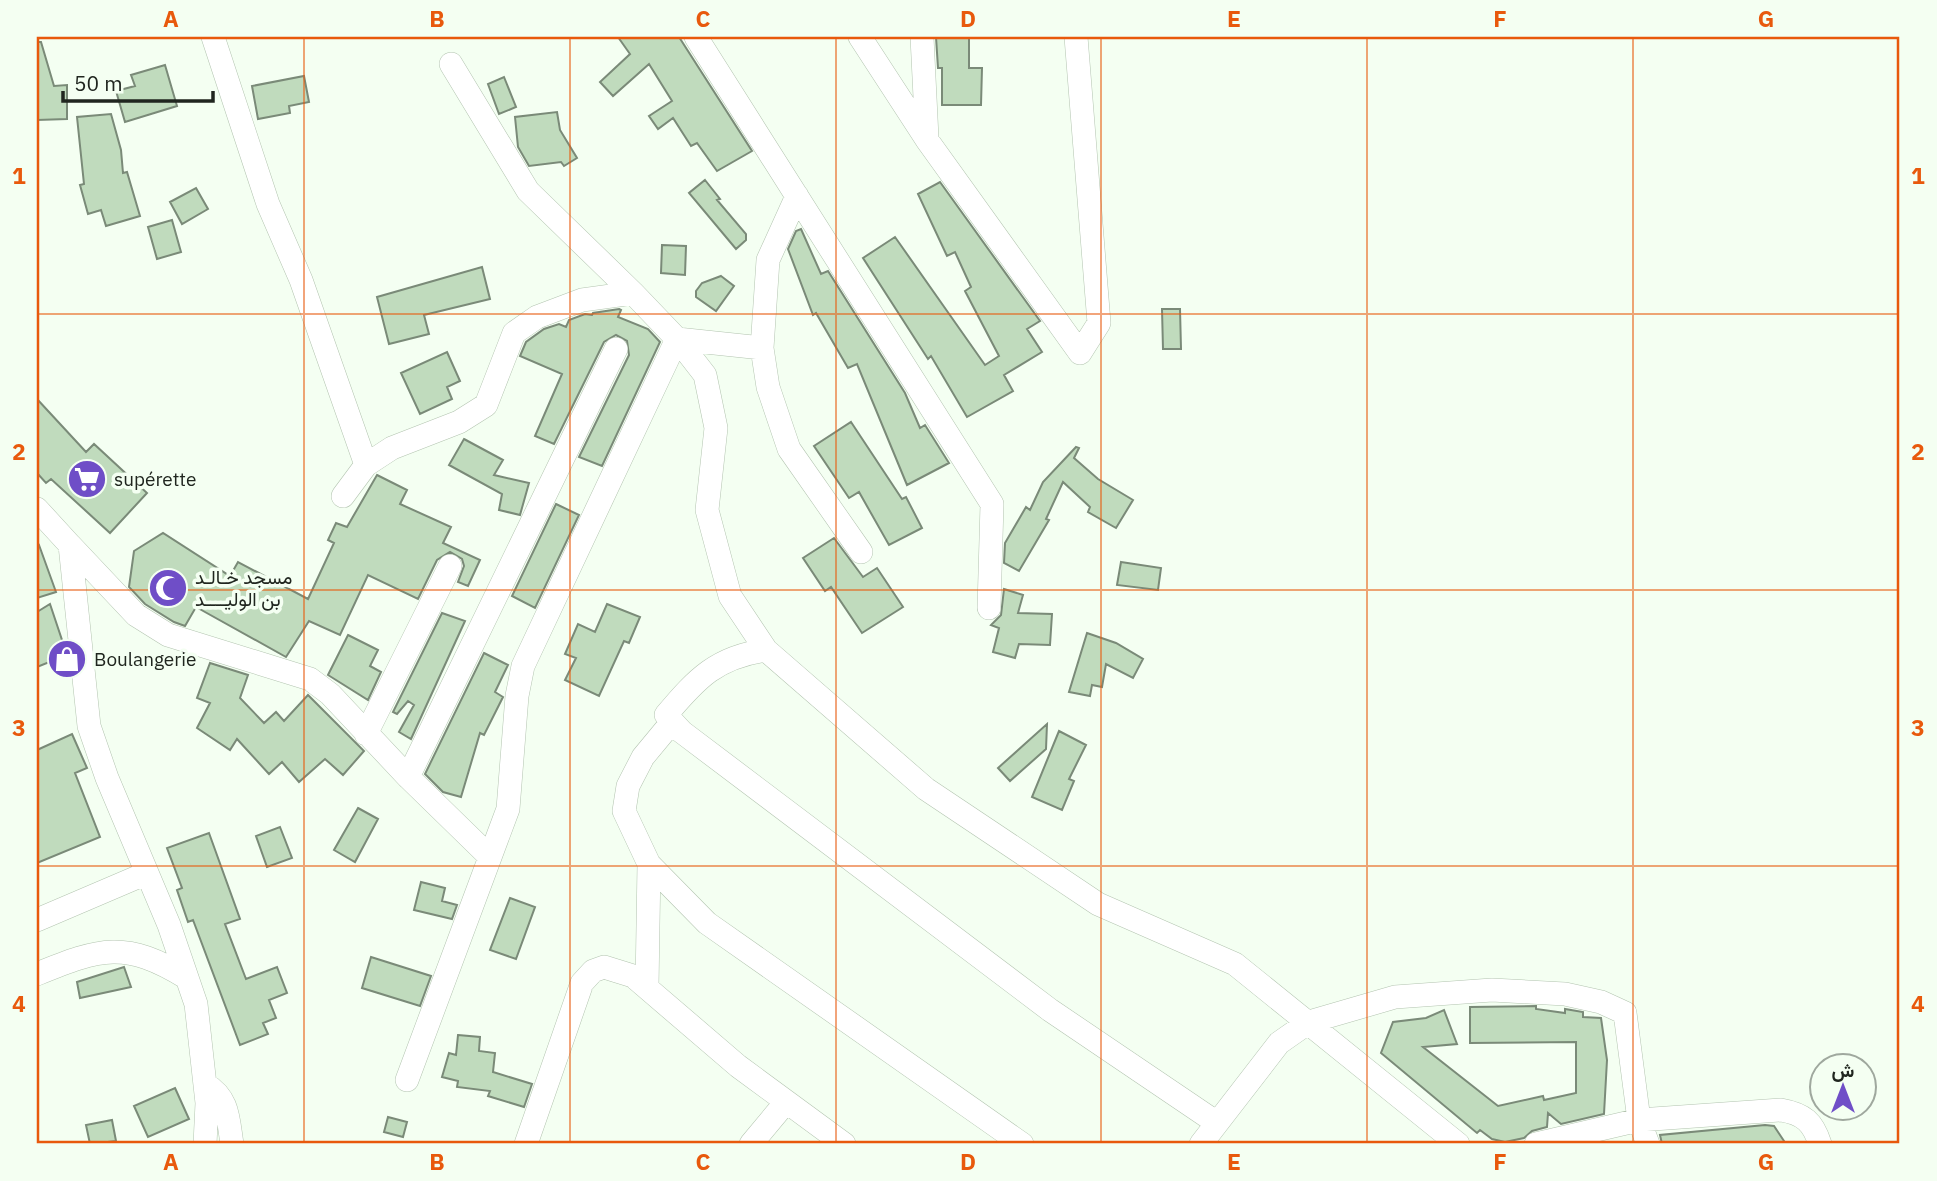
<svg xmlns="http://www.w3.org/2000/svg" width="1937" height="1181" font-family="'IBM Plex Sans',Vazirmatn,sans-serif">
  <style>
    .building { fill: #c0dbbd; stroke: #7a8a78; stroke-width: 2 }
    .lines { fill: none; stroke-linecap: round; stroke-linejoin: round }
    .minor-casing { stroke: #b3c4b0; stroke-width: 24 }
    .minor { stroke: #fff; stroke-width: 23 }
    .grid { fill: none; stroke: #e8590c; stroke-width: 2; stroke-opacity: 0.55 }
    .labels { text-anchor: middle; dominant-baseline: central; stroke-width: 7; stroke-linejoin: round; paint-order: stroke }
    .poi-label { font-size: 19px; fill: #20261f; stroke: #f4fff2; text-anchor: start }
    .neatline { fill: none; stroke: #e8590c; stroke-width: 2.5 }
    .grid-label { font-size: 23px; text-anchor: middle; font-weight: bold; fill: #e8590c }
  </style>
  <rect width="100%" height="100%" fill="#f4fff2"/>
  <!-- building -->
  <path class="building" d="M 618,37 L 679,37 L 752,151 L 717,171 L 697,143 L 691,146 L 673,118 L 658,129 L 649,116 L 672,101 L 649,64 L 613,96 L 600,82 L 630,54 Z
    M 936,37 L 969,37 L 969,68 L 982,68 L 981,105 L 942,105 L 942,68 L 938,68 Z
    M 37,42 L 41,42 L 54,86 L 67,85 L 67,119 L 37,120 Z
    M 165,65 L 177,106 L 125,122 L 116,91 L 135,86 L 131,75 Z
    M 304,76 L 309,102 L 289,106 L 290,113 L 258,119 L 252,86 Z
    M 504,77 L 516,107 L 499,114 L 488,84 Z
    M 557,112 L 560,130 L 577,158 L 564,166 L 561,162 L 529,166 L 518,147 L 515,117 Z
    M 111,114 L 121,150 L 123,173 L 127,172 L 140,216 L 106,226 L 101,210 L 88,214 L 80,185 L 84,184 L 77,117 Z
    M 705,180 L 720,199 L 717,200 L 746,234 L 746,240 L 736,249 L 689,193 Z
    M 940,182 L 1040,321 L 1027,329 L 1042,352 L 1004,375 L 1013,391 L 967,417 L 931,356 L 928,359 L 863,258 L 895,237 L 985,365 L 999,356 L 965,291 L 971,287 L 955,252 L 947,256 L 918,194 Z
    M 196,188 L 208,209 L 182,224 L 170,202 Z
    M 172,220 L 181,252 L 157,259 L 148,227 Z
    M 801,229 L 821,274 L 828,271 L 905,393 L 920,428 L 925,425 L 949,463 L 907,485 L 857,364 L 848,368 L 816,313 L 813,315 L 788,249 L 796,231 Z
    M 662,245 L 686,246 L 685,275 L 661,273 Z
    M 482,267 L 490,299 L 424,315 L 429,334 L 389,344 L 377,297 Z
    M 721,276 L 734,286 L 716,311 L 696,297 L 696,291 L 702,283 Z
    M 619,309 L 621,310 L 618,317 L 648,329 L 660,342 L 602,466 L 579,457 L 629,355 L 627,341 L 616,335 L 604,342 L 554,444 L 535,436 L 562,374 L 520,356 L 526,342 L 544,329 L 559,324 L 566,327 L 569,320 L 585,314 L 592,315 L 593,313 Z
    M 1162,309 L 1180,309 L 1181,349 L 1163,349 Z
    M 447,352 L 460,381 L 447,387 L 452,399 L 420,414 L 401,373 Z
    M 37,399 L 86,452 L 94,444 L 147,493 L 110,533 L 51,479 L 46,483 L 37,473 Z
    M 851,422 L 902,499 L 906,497 L 922,528 L 889,545 L 859,492 L 849,498 L 814,446 Z
    M 464,439 L 503,460 L 494,475 L 529,483 L 520,515 L 499,510 L 502,494 L 449,465 Z
    M 1076,447 L 1079,448 L 1074,458 L 1098,479 L 1133,500 L 1116,528 L 1088,512 L 1090,507 L 1063,482 L 1046,519 L 1049,520 L 1019,571 L 1004,563 L 1005,543 L 1026,507 L 1030,510 L 1043,482 Z
    M 377,475 L 407,490 L 400,504 L 451,527 L 443,543 L 480,560 L 468,586 L 458,582 L 464,566 L 462,559 L 450,552 L 437,560 L 418,599 L 368,575 L 340,635 L 309,621 L 286,657 L 196,607 L 185,626 L 174,622 L 145,604 L 129,587 L 134,551 L 163,533 L 230,576 L 238,562 L 308,599 L 334,543 L 328,540 L 336,523 L 347,527 Z
    M 556,504 L 579,515 L 535,608 L 512,596 Z
    M 834,538 L 863,577 L 877,568 L 903,607 L 862,633 L 831,587 L 825,591 L 803,558 Z
    M 39,545 L 56,592 L 37,598 L 37,546 Z
    M 1121,562 L 1161,568 L 1158,590 L 1117,585 Z
    M 1004,589 L 1023,595 L 1018,613 L 1052,614 L 1050,645 L 1019,644 L 1015,658 L 993,652 L 999,628 L 991,625 L 1001,615 Z
    M 50,604 L 67,655 L 37,667 L 37,612 Z
    M 607,604 L 640,617 L 629,643 L 624,641 L 599,696 L 565,680 L 576,658 L 565,654 L 578,624 L 595,632 Z
    M 442,613 L 465,621 L 411,739 L 399,732 L 414,705 L 408,701 L 397,714 L 393,712 Z
    M 1087,633 L 1116,643 L 1143,659 L 1133,678 L 1106,664 L 1102,687 L 1092,685 L 1090,696 L 1069,692 Z
    M 348,635 L 378,650 L 370,666 L 381,672 L 368,700 L 328,675 Z
    M 484,653 L 508,665 L 495,692 L 503,697 L 484,735 L 480,733 L 461,797 L 443,792 L 425,774 Z
    M 210,663 L 248,675 L 240,698 L 264,723 L 276,712 L 284,721 L 308,695 L 364,751 L 343,775 L 325,759 L 299,782 L 282,762 L 269,774 L 237,739 L 230,750 L 197,728 L 210,703 L 197,698 Z
    M 1047,724 L 1046,749 L 1010,781 L 998,768 Z
    M 1059,731 L 1086,745 L 1069,779 L 1074,781 L 1062,810 L 1032,797 Z
    M 72,734 L 87,768 L 75,773 L 100,837 L 37,863 L 37,750 Z
    M 358,808 L 378,819 L 355,862 L 334,850 Z
    M 280,827 L 292,858 L 267,867 L 256,836 Z
    M 209,833 L 240,919 L 225,924 L 246,979 L 277,967 L 287,993 L 269,1000 L 276,1018 L 263,1023 L 268,1034 L 240,1045 L 193,920 L 188,922 L 177,890 L 182,888 L 167,848 Z
    M 421,882 L 445,888 L 442,901 L 457,905 L 452,919 L 414,910 Z
    M 510,898 L 535,907 L 516,959 L 490,950 Z
    M 371,957 L 431,976 L 420,1006 L 362,988 Z
    M 124,967 L 131,987 L 80,998 L 77,982 Z
    M 1536,1006 L 1536,1009 L 1565,1013 L 1565,1009 L 1583,1012 L 1583,1017 L 1601,1018 L 1607,1060 L 1604,1114 L 1561,1124 L 1548,1113 L 1547,1127 L 1532,1131 L 1524,1138 L 1505,1142 L 1492,1139 L 1480,1130 L 1477,1133 L 1381,1053 L 1393,1022 L 1426,1018 L 1444,1010 L 1457,1044 L 1423,1047 L 1498,1106 L 1543,1096 L 1544,1100 L 1576,1093 L 1576,1042 L 1470,1043 L 1470,1007 Z
    M 458,1035 L 480,1037 L 479,1051 L 495,1053 L 493,1072 L 532,1084 L 524,1107 L 488,1096 L 490,1091 L 457,1087 L 458,1081 L 442,1077 L 449,1053 L 456,1055 Z
    M 175,1088 L 189,1119 L 148,1137 L 134,1106 Z
    M 388,1117 L 407,1122 L 403,1137 L 384,1132 Z
    M 112,1120 L 116,1141 L 90,1144 L 86,1125 Z
    M 1765,1125 L 1774,1126 L 1786,1144 L 1662,1144 L 1660,1135 Z"/>
  <g class="lines">
    <!-- minor casing -->
    <g class="minor-casing">
      <path id="minor" d="M 213,37 L 268,204 L 301,280 L 366,465
        M 696,37 L 992,504 L 989,608
        M 860,37 L 927,140 L 1080,353 L 1099,323 L 1076,37
        M 922,37 L 927,138
        M 451,64 L 528,191 L 633,293
        M 677,339 L 762,348 L 768,260 L 797,196
        M 762,348 L 768,387 L 789,449 L 861,552
        M 343,496 L 366,465 L 392,448 L 459,422 L 486,405 L 514,333 L 537,317 L 582,300 L 633,293 L 677,339 L 705,375 L 716,428 L 707,510 L 730,596 L 766,650
        M 37,509 L 70,545 L 89,726 L 107,778 L 169,925 L 196,1004 L 207,1103 L 205,1144
        M 70,545 L 136,615 L 168,635 L 310,679 L 330,694 L 408,777 L 489,856
        M 672,722 L 643,757 L 628,786 L 624,811 L 649,864 L 707,923 L 1022,1144
        M 366,734 L 450,566
        M 408,777 L 616,349
        M 37,920 L 147,873
        M 37,974 C 101,948 125,940 187,978
        M 647,987 L 649,864
        M 407,1080 L 508,809 L 517,696 L 523,666 L 677,339
        M 205,1084 C 229,1098 228,1119 232,1144
        M 1217,1123 L 1050,1010 L 682,732 L 666,715 C 697,678 717,657 766,650 L 926,789 L 1098,904 L 1235,964 L 1458,1144
        M 526,1144 L 582,983 L 593,971 L 604,967 L 633,976 L 738,1066 L 844,1144
        M 751,1144 L 786,1102
        M 1201,1144 L 1279,1043 L 1309,1022 L 1395,997 L 1492,990 L 1565,994 L 1601,1002 L 1625,1013 L 1639,1120 L 1781,1110 C 1804,1114 1813,1122 1820,1144
        M 1536,1144 L 1639,1120 L 1648,1144"/>
    </g>
    <!-- minor -->
    <use href="#minor" class="minor"/>
  </g>
  <!-- grid -->
  <path class="grid" d="M 304,37 L 304,1144M 570,37 L 570,1144M 836,37 L 836,1144M 1101,37 L 1101,1144M 1367,37 L 1367,1144M 1633,37 L 1633,1144M 37,314 L 1900,314M 37,590 L 1900,590M 37,866 L 1900,866"/>
  <!-- icons -->
  <defs>
    <g id="supermarket-disc" transform="scale(2.0125)"><circle r="9.5" fill="#6f4ec7" stroke="#f4fff2"/><path d="M-6-5.5h2.5l.6 2H6L4.5 2H-2.5L-4.4-4H-6ZM-1.5 3.2a1.3 1.3 0 1 0 .1 0ZM3 3.2a1.3 1.3 0 1 0 .1 0Z" fill="#fff"/></g>
    <g id="mosque-disc" transform="scale(2.0125)"><circle r="9.5" fill="#6f4ec7" stroke="#f4fff2"/><path d="M3.5-4.9A6 6 0 1 0 3.5 4.9A5 5 0 1 1 3.5-4.9Z" fill="#fff"/></g>
    <g id="shop-disc" transform="scale(2.0125)"><circle r="9.5" fill="#6f4ec7" stroke="#f4fff2"/><path d="M-5-2.5h2.3a2.7 3.5 0 0 1 5.4 0H5L5.5 6h-11ZM-1.5-2.5h3a1.5 2.3 0 0 0-3 0Z" fill="#fff"/></g>
  </defs>
  <g fill-rule="evenodd">
    <use href="#supermarket-disc" x="87" y="479"/>
    <use href="#mosque-disc" x="168" y="588"/>
    <use href="#shop-disc" x="67" y="659"/>
  </g>
  <g class="labels">
    <!-- poi labels -->
    <g class="poi-label">
      <text x="114" y="479">supérette</text>
      <text x="195" y="577">مسجد خـالـد<tspan x="195" dy="22">بن الوليــــد</tspan></text>
      <text x="94" y="659">Boulangerie</text>
    </g>
  </g>
  <!-- border -->
  <rect width="1937" height="1181" fill="none" stroke="#f4fff2" stroke-width="77"/>
  <!-- north arrow -->
  <g transform="translate(1843 1087)"><circle r="33" fill="#f4fff2" stroke="#9fa89e" stroke-width="2"/>
  <path d="M0-5L12 26L0 18L-12 26Z" fill="#6f4ec7"/>
  <text y="-10" font-size="19" font-weight="bold" text-anchor="middle" fill="#20261f">ش</text>
  </g>
  <!-- scale -->
  <path d="M63 91v10h150v-10" fill="none" stroke="#20261f" stroke-width="3.5"/>
  <text x="74" y="91" font-size="21" fill="#20261f" stroke="#f4fff2" stroke-width="5" paint-order="stroke">50 m</text>
  <rect x="38" y="38" width="1860" height="1104" class="neatline"/>
  <g class="grid-label">
    <text x="171" y="27">A</text>
    <text x="437" y="27">B</text>
    <text x="703" y="27">C</text>
    <text x="968" y="27">D</text>
    <text x="1234" y="27">E</text>
    <text x="1500" y="27">F</text>
    <text x="1766" y="27">G</text>
    <text x="19" y="184">1</text>
    <text x="1918" y="184">1</text>
    <text x="19" y="460">2</text>
    <text x="1918" y="460">2</text>
    <text x="19" y="736">3</text>
    <text x="1918" y="736">3</text>
    <text x="19" y="1012">4</text>
    <text x="1918" y="1012">4</text>
    <text x="171" y="1170">A</text>
    <text x="437" y="1170">B</text>
    <text x="703" y="1170">C</text>
    <text x="968" y="1170">D</text>
    <text x="1234" y="1170">E</text>
    <text x="1500" y="1170">F</text>
    <text x="1766" y="1170">G</text>
  </g>
</svg>
